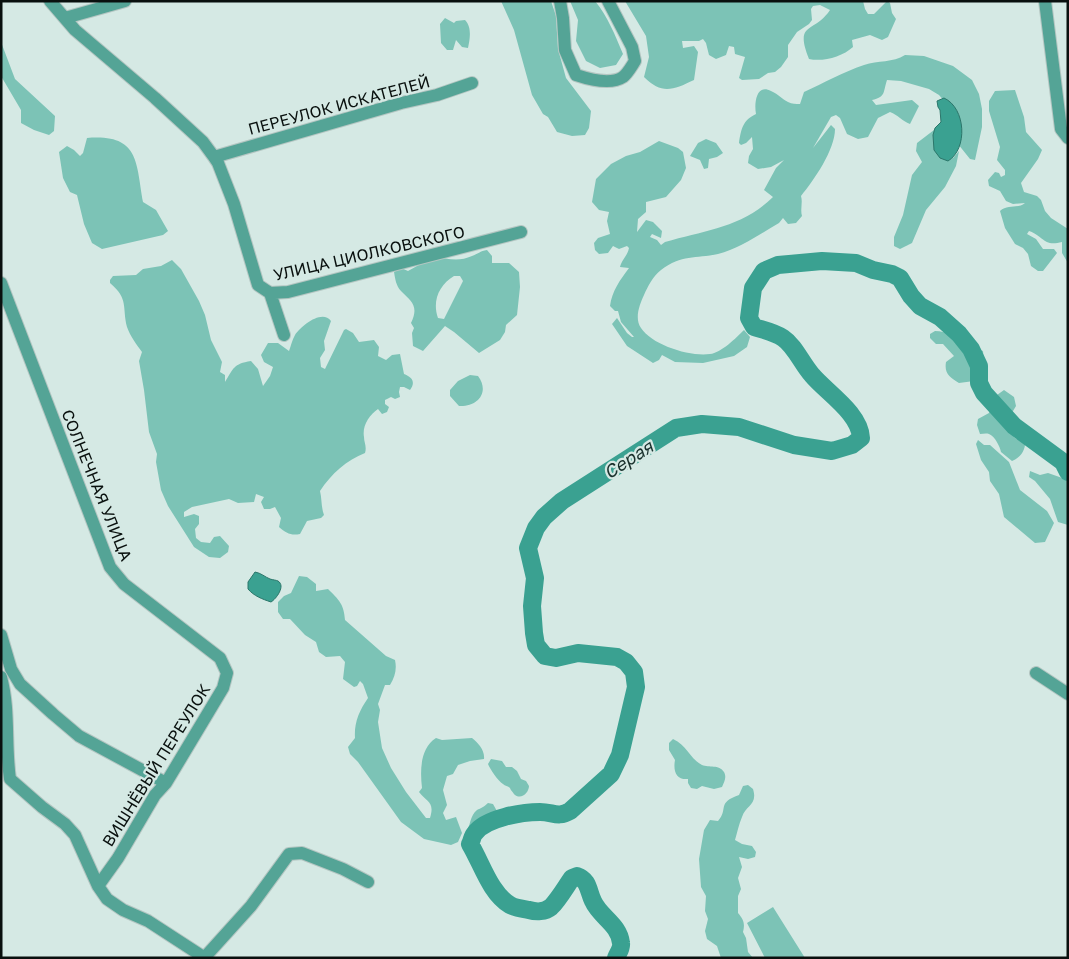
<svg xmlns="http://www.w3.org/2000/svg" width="1069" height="959" font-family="'Golos Text',sans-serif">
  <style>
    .green { fill: #7cc3b6; fill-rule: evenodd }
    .water { fill: #3aa191; stroke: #2b766a }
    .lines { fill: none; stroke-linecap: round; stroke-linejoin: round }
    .river { stroke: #3aa191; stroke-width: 18 }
    .minor-casing { stroke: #b4c6c2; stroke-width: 14 }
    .minor { stroke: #54a496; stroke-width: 12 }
    .labels { text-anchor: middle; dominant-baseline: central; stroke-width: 4.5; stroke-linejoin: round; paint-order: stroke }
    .street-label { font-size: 16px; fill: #09100e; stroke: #d5e9e4 }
    .water-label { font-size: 18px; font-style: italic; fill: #19302c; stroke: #d5e9e4 }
  </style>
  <rect width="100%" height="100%" fill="#d5e9e4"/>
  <!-- green -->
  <path class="green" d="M 501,1 L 551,1 L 556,16 L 558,49 L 566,78 L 591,111 L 589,128 L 585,135 L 572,136 L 557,132 L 548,117 L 543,114 L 532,95 L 514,30 Z
    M 570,1 L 595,1 C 608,17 615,35 623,54 L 616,65 L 600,68 L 586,61 L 576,41 L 578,20 Z
    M 625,1 L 863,1 L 865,9 L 868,14 L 874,14 L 887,1 L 890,3 L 892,13 L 896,19 L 888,37 L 882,40 L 870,35 L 852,40 L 853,47 C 842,57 823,62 809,59 C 794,21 814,34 830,10 L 820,5 L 813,6 L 811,9 L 812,20 L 809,24 L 797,32 L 788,45 L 788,57 L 781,67 L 775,72 L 768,73 L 759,79 L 742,80 L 739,78 L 745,57 L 735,54 L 734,47 L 729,46 L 726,55 L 716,59 L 709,55 L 706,43 L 703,39 L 699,41 L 682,41 L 683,48 L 694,46 L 698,52 L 694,80 C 673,90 662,95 644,77 L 649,57 L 646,36 Z
    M 445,18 L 454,23 L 456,21 L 465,20 C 472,27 470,39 468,48 L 462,47 L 456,40 L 453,50 L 447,50 L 441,43 L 440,24 Z
    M 1,42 L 15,79 L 55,116 L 54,131 L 49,135 L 34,130 L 21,123 L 21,110 L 1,76 Z
    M 905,55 L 924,56 L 953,66 L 972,80 L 979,94 L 982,109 L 982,127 L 975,160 L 970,159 L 958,144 L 954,112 L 939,95 L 929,89 L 901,81 L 887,80 C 883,92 886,97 872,100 L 876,105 L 912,100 L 919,106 L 910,124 C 902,121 898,115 890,112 L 878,118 L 868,137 L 858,139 L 847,134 L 840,118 L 836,115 L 831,117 L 813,148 L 831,125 L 835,129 C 835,150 814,180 801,196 C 803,203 800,209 802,216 L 796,223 L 788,224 L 783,218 L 779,223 C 760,234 740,248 718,254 C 695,259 682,254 661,270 C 653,276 648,286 644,295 C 640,304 634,318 641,328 C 652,345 690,357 710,354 C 721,353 736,338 744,330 L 750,337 L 747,347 L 734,356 L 703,363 L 675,362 L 662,355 L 659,360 L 653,363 L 627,346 L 612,324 L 617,318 L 627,333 L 632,337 L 634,337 L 621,322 L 618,311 L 615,311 L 610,306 C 612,291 620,280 629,268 L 620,267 C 622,259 627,257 629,248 L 627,246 L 619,249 L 613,246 L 608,253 L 599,254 L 595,250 L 594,243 L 598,238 L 610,234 L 607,221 L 609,212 L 599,210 L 592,202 L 596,179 L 611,164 L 626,156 L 640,152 L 659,141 L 678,148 L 683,152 L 686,168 L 681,180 L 666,197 L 646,202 L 646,212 L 638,219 L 637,232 L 646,220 L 653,222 L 662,231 L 661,238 L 652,234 L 650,237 L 657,240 L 661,245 L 665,242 C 705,230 741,228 773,197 L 764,190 L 776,168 L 784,160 L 771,167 L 758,169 L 748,163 L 749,156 L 753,149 L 752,137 L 746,143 L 741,145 L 739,143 C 741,129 743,120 756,114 C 754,104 756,83 771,91 C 778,94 782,99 788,102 C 792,104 796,104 800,104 L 804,92 C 824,83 843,72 864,65 C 878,60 893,63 905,55 Z
    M 1015,90 L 1024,117 L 1026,132 L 1042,150 L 1038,159 L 1021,183 L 1024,192 L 1037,196 L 1041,200 L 1045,211 L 1051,218 L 1068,229 L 1068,263 L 1062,253 L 1062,242 C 1043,247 1044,236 1029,231 L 1027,234 L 1036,239 L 1043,249 L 1054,249 L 1057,253 L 1043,271 L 1038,271 L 1031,266 L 1028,254 L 1023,248 L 1015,244 L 1005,228 L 1000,211 C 1008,204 1018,209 1025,203 L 1013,204 L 1006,201 L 1000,191 L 989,186 L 988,180 L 995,172 L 999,173 L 1001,177 L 1005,175 L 1005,170 L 997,160 L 1000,147 L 989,111 L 989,101 L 995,91 Z
    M 934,130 L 937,132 L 953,158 L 959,151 L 956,166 L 945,187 L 926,210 L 912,243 L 900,249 L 894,246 L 894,237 L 903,215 L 912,175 L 922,162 L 916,151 L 917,143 Z
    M 87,138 C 139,134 136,161 143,202 L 156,210 L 168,231 L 163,235 L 102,249 L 92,243 L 84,224 L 77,195 L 70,192 L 63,178 L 59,152 L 67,146 L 74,150 L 80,156 L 83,153 Z
    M 706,139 L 716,143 L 723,153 L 717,157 L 709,159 L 708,168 L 704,169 L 700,160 L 690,156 L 698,143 Z
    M 487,250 L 492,256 L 492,263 L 509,263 L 519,272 L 520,287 L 517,315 L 506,325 L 505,332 L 500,340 L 479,353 L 454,332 L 445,326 L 423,351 L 413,346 L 412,333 L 414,328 L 411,323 C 419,306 412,302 401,291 C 396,286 395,278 394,272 L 401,268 L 408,271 L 435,256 C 447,259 459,262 472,256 C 478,254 480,251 487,250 ZM 454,276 L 460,276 L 463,281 L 444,319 L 438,318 C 432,301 439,285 454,276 Z
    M 172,260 L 181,269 L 199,301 L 205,315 L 211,340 L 222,362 L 220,372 L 225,375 L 225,382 C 234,368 233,364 251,361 L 258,369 L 263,386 L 270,376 L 273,367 L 264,362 L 261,355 L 268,343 L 278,343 L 289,351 C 291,346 292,340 295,335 C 301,326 322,309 331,321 L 324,341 L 325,350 L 320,358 L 321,367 L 325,369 L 344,330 L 346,329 L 353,333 L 359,342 L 374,340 L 379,347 L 378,356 L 386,360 L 392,355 L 400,354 L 404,374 C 412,377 416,382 410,390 L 404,387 L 400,387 L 399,392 L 400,397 L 395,399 L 391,397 L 385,400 L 385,404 L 389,407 L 387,412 L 382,414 L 378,409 C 369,415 362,426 364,437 C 364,443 367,446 365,453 C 347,460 331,474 320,491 C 322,499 321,507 324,515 L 321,518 L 307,521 L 300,534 C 291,536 286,533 279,527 L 281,518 L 275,507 L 270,509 L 264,509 L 261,502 L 264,497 L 256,494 L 254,502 L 238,503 L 229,499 L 192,507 L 184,512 L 184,517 L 194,514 L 199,516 L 199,524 L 195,529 L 196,538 L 201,542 L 210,543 L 214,537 L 220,536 L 229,546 L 228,552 L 220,558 L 209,557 L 194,547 L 168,506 L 161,490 L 156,462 L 157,454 L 149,432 L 144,390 L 139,361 L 142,352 C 137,345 130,336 127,327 C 122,307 129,299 110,283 L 110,280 L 113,276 L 136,275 L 143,269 L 161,266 Z
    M 935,331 C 947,331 954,337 965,338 L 973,347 L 983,351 L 984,363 L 981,366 L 981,373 L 976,376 L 974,381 L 959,383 C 950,377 944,374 946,362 L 954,356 L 943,344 L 936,344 L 930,338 L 930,334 Z
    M 470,375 L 478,376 C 490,392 478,407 459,406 L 450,396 L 450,390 L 458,381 Z
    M 1004,390 L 1014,397 L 1016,406 L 1013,411 L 1011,424 L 1016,431 L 1013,435 L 1015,438 L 1025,441 C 1026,450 1020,458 1012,461 L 1001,452 C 1000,447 995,436 989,434 C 986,433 983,434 980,434 L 977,425 L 978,419 L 989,413 L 991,405 L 998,404 L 995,398 L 997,395 Z
    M 978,440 L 984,445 L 990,445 L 1009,462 L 1020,490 L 1047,511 L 1054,523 L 1045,542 L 1035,543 L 1004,517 L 999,494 L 990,481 L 989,472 L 981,460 L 976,444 Z
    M 1030,471 L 1040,475 L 1048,473 L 1068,480 L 1068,525 L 1058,522 L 1050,499 L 1035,481 L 1029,477 Z
    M 299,576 L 307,577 L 316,584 L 316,591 L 328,589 C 339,600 344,604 345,620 L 386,656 L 395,660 C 397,669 395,677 390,685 L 385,685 L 378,704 L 380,710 L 378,722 L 382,748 L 391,768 L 406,792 L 426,818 L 430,818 C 435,802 427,802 419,792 L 422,788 C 420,771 420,748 436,738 L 442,740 L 472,738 C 478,743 485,750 484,759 L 470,761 L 458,765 L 453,774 L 447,776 L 443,790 L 447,805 L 443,813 L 446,820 L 456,817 L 462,833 L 458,842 L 451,845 L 424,839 L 401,822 L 358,762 L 350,754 L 348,747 L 355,738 C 354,723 359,711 368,698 L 363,684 L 360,681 L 357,686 L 354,687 L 343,679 L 345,662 L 340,656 L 326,657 L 319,652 L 316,642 L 305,635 L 290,619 L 283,619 L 278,612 L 278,602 L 284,596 L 291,593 Z
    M 673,739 C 687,745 690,759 702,765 C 709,768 719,764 724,772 C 727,778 724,782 722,787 L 714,789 L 702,786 L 697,789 L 691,788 L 688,783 L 688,779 C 676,780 673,771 675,760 L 669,750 L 669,743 Z
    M 491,759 L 502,761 L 506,767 L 512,767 L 517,771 L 521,779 L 526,781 L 529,786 C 529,792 522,800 515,795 C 514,794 510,789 510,788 C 508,786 505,786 503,784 C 498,781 490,769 488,764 Z
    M 748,785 L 753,789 C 758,805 746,805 742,817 C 739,824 737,833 735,840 L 742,844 L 752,846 L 756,852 L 755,857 L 748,859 L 739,857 L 742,867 L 738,878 L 741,889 L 738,896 L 738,913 C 744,920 745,924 743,932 L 746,938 L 748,952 L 753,958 L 721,958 L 717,946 L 707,939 L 705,931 L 708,919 L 705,911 L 706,896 L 701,887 L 699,859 L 704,830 L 710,820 L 718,821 C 729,809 716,803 739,795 L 743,786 Z
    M 488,803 L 493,804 L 498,813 L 492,818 C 491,822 491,826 489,830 C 485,837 472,841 466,834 C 470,827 470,815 477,810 C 481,808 484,807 488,803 Z
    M 773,907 L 805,958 L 765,958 L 747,923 Z"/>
  <!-- water -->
  <path class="water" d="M 944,98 C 966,108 968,149 948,161 L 940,158 L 934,150 L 933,135 L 935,128 L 941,122 L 940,110 L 938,107 L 937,101 Z
    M 255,572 C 261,573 265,577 270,579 C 273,580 276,580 278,581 C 286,586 276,599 271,602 C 262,599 254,596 248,589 L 248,582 Z"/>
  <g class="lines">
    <!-- river -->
    <path class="river" d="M 616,958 C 618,953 622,948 621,943 C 619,924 600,917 593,901 C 588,891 589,880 577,876 L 572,878 C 565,888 559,899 551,907 C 545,912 536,912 529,910 C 523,909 515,908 510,905 C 490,893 482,864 470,844 C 472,841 472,836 475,833 C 486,818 522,812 540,812 C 553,812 558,818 570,811 L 611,774 L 620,755 L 636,687 L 634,672 L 626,662 L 617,657 L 578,653 L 556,658 L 545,656 L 536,645 L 534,633 L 532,606 L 535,578 L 528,548 L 536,528 L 544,517 L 562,501 L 676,428 L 702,424 L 739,427 L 794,445 L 832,451 L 852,445 L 861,438 C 860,413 826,392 812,375 C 802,364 795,346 783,338 C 774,332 763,330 754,327 L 749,318 L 753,288 L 764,271 L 778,265 L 822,261 L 856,263 L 873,270 L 892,274 L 900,278 L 911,296 L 920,306 L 940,317 L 959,334 L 971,349 L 979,366 L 979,383 L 984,393 L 1014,426 L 1063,462 L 1068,472"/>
    <!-- minor casing -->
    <g class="minor-casing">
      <path id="minor" d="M 50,1 L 75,30 L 155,98 L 203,142 L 214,157 L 218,163 L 234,204 L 258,285 L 270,293 L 288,292 L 521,232
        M 560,1 L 563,18 L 565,50 L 576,75 C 588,79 611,85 623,77 C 628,73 631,67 635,61 L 632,47 L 608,1
        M 1045,1 L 1061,129 L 1068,138
        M 65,18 L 125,1
        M 214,157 L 401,103 L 437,95 L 472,83
        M 1,283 L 110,567 L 124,584 L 220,658 L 227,673 L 223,688 L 166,783 L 155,795 L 118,858 L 98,886
        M 270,293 L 284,335
        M 1,635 L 11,669 L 20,684 L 53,714 L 79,736 L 166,783
        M 1036,673 L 1068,694
        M 1,677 C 10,710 5,745 10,779 L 42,807 L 65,824 L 75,835 L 98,886 L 107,899 L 123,910 L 148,921 L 205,958
        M 205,957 L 251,906 L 289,854 L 302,853 L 343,869 L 368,882"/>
    </g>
    <!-- minor -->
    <use href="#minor" class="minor"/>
  </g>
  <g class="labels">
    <!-- street labels -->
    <g class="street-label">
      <text transform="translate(339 105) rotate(-15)">ПЕРЕУЛОК ИСКАТЕЛЕЙ</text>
      <text transform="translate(369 253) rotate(-13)">УЛИЦА ЦИОЛКОВСКОГО</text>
      <text transform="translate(97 485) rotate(68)">СОЛНЕЧНАЯ УЛИЦА</text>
      <text transform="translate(156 765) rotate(-58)">ВИШНЁВЫЙ ПЕРЕУЛОК</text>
    </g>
    <!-- water labels -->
    <g class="water-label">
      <text transform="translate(628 459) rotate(-33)">Серая</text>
    </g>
  </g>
  <!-- border -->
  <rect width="1069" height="959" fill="none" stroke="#09100e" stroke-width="5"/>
</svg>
